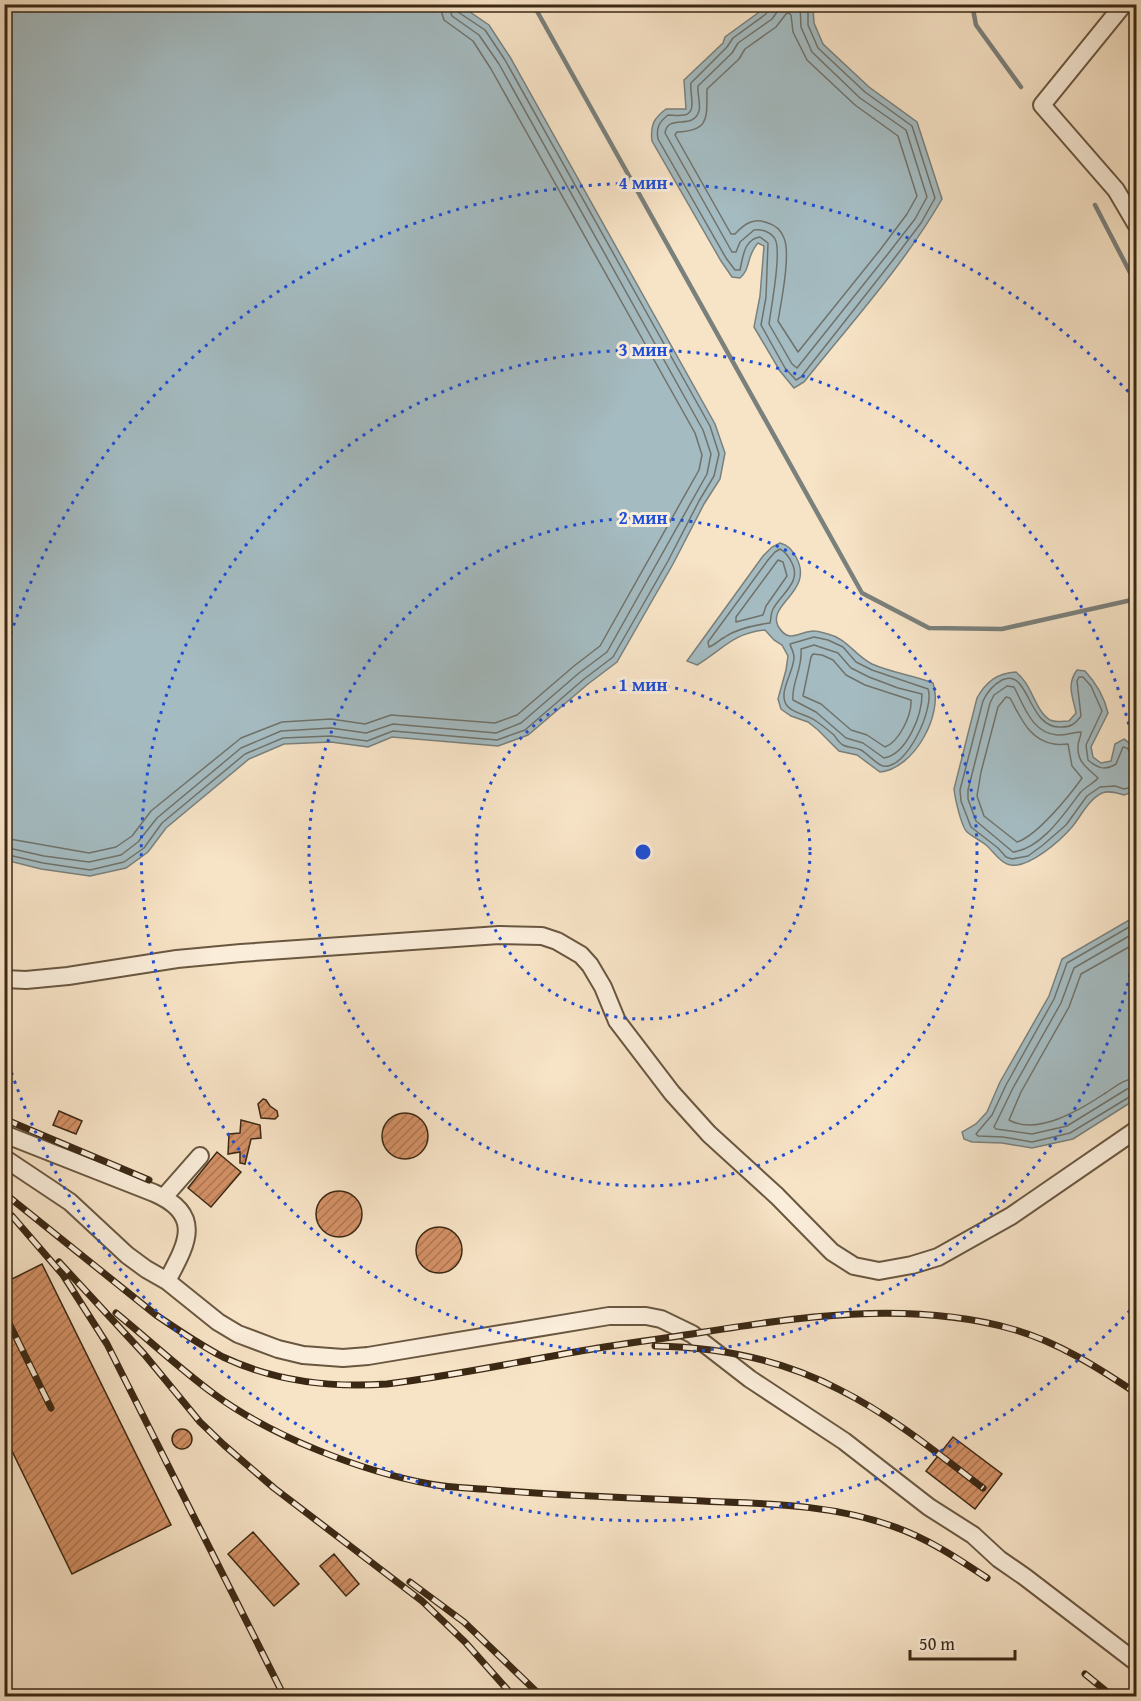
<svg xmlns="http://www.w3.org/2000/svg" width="1141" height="1701" font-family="'Gentium Book Plus',serif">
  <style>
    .water { fill: #a4bbc1; stroke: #7a807c; stroke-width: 1.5 }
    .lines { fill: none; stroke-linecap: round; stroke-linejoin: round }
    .shore { stroke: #70726a; stroke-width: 1.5 }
    .stream { stroke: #7a807c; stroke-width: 4.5 }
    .building { fill: url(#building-hatch); stroke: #3b2814; stroke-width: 1.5 }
    .minor-casing { stroke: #6a5740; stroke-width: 20 }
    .minor { stroke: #faedda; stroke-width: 16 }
    .rail-casing { stroke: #3b2814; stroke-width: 7 }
    .rail { stroke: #faedda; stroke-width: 4.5; stroke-dasharray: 14; stroke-linecap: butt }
    .ring { fill: none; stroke: #1d4ed8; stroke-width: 3; stroke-dasharray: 3 6 }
    .centre { fill: #1d4ed8; stroke: #faedda; stroke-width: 3 }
    .ring-label { font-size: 18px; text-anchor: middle; font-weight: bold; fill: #1d4ed8; stroke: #faedda; stroke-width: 6; stroke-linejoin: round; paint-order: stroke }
  </style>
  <defs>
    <pattern id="building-hatch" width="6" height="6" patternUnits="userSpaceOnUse" patternTransform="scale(1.5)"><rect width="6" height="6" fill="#d39065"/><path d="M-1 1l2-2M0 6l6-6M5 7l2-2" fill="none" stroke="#ac7652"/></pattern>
  </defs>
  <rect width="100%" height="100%" fill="#f7e3c6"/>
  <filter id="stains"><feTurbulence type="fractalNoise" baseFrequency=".00333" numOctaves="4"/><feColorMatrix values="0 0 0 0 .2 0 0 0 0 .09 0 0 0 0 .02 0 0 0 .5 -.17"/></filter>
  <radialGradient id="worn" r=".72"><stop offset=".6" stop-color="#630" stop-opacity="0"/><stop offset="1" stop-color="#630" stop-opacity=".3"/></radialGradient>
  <!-- water -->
  <path class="water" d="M 5,4 L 458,4 L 489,25 L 510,57 L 715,424 L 725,453 L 720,479 L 704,504 L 673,564 L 617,662 L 588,684 L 528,735 L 498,746 L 392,737 L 368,747 L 331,742 L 284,744 L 249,759 L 166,828 L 148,852 L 126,868 L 90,876 L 41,869 L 5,860 Z
    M 766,5 L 816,5 L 813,8 L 814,23 L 823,44 L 869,87 L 917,122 L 942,199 C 904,265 851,323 804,382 L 794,388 L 780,371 L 754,327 L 760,296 L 764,246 L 758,243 C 746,256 751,269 740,278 L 732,277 L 721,261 L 652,141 C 650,125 654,118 666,109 L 686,109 L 684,80 L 723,43 L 725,37 L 762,10 Z
    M 780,543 C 788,545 791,549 796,557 C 815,591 767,604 778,626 C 789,645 799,631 814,631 C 818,631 824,633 828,634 C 848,639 854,655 872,664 C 892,673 913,675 933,683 C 944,714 914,769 880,772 L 857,755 L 839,751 L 818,730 L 808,722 L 791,716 L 781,709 L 778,699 L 786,670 L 788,656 L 782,645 L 774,640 L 765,630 C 733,633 722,650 697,665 L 687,661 L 763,556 L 772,547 Z
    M 1077,670 L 1085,671 C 1097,684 1104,696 1108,713 L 1091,747 L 1093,757 L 1101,763 L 1111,761 L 1115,744 L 1124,739 C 1141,749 1137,773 1136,791 L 1124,795 C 1117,793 1109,790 1102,793 C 1088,800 1081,816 1072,827 C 1060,841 1029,868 1011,865 C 1001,864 993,851 986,845 C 980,840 973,837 967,832 C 961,826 955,798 954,789 L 977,698 C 986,682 997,673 1016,672 C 1032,684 1035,711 1050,720 C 1056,723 1063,721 1069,721 L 1076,713 C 1073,697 1066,685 1077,670 Z
    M 1136,916 L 1136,1099 L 1073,1139 L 1032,1148 L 1002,1143 L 972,1142 L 964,1139 L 962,1132 L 976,1124 L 987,1112 L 1000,1082 L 1049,996 L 1062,959 Z"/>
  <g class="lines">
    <!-- shore -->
    <path class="shore" d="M 770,4 L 766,14 L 733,38 L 727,47 L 691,83 C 689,92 698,113 684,115 C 678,116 673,115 668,115 C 659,122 656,128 658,139 L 726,258 L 735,270 L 740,270 C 743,257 744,239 760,237 L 768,243 L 766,297 L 761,325 L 785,368 L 796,380 L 801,377 L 893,260 L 921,223 L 935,198 L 912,126 L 865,92 L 818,48 L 808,25 L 808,4
      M 778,4 L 777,12 L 772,19 L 738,43 L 732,53 L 698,86 C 697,94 701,103 699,111 C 693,131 668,113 665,133 L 732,252 L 736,252 L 740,242 L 754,230 C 762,229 771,232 775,239 C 782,251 771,308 769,324 L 792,364 L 797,368 L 887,255 L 915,219 L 927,197 L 906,130 L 860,98 L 812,52 L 801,27 L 800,4
      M 789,13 L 791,15 L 793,32 L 807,60 L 855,105 L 898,136 L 917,196 L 907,214 L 880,250 L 798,352 L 778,321 C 781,303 791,254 784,238 C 781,230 775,225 768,223 C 754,217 744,224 735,234 L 731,234 L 675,135 L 677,132 C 712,131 706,115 707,89 L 739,59 L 745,49 L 776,27 L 786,14 Z
      M 780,549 C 786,552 789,557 792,563 C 802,582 781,594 773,609 C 771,613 771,618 770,623 C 755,625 738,628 725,637 C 719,640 715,645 709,647 L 708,642 L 768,560 L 775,552 Z
      M 778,560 L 783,562 L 787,576 L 766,606 L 763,615 L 736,622 L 736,617 Z
      M 814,637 L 828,640 L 843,647 L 856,662 L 872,670 L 928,689 C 935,707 907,770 883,766 C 876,764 868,754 861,750 C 855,747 848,748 843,745 C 839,743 836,738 834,735 C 828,730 822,725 816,721 C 807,714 789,713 785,702 C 780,689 794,671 794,657 C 794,653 791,648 790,644 Z
      M 814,645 L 838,653 L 851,668 L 869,677 L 898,688 L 922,694 C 922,715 907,754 884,758 L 863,743 L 846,738 L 816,712 L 793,700 C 791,684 803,668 801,649 Z
      M 813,654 L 822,655 L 833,660 L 846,675 L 865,685 L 911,700 C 912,715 899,742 885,747 L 867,735 L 851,730 L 821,704 L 803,696 L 811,657 Z
      M 1007,686 L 1014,687 C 1024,706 1032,733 1057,735 C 1065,736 1073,732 1081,732 C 1081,737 1078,741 1078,746 C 1077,763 1088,768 1098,778 C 1093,784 1085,787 1080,793 C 1064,814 1041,849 1013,852 L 976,821 L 968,799 L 968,790 L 990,703 L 994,695 Z
      M 1006,697 L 1010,698 C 1021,718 1029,740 1054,744 C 1059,745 1063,744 1068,744 L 1072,766 L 1082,778 C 1070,795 1037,836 1017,842 L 984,816 L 977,796 L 981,772 L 998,707 Z
      M 1136,754 L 1131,753 L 1127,748 L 1123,747 L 1116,764 C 1105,771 1097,768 1088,760 L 1086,745 L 1102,711 L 1091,686 L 1083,677 L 1079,677 L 1077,681 L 1081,716 C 1075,724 1071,727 1062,727 C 1027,730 1030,667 1002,680 C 993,685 987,692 983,701 L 960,790 L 961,801 L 971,827 L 998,848 L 1006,857 L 1012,859 L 1028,856 L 1043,845 L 1066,825 L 1087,796 L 1100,787 L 1115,786 L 1124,789 L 1136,786
      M 4,838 L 89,853 L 116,847 L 132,836 L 151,811 L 241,738 L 282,722 L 331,719 L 365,724 L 391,715 L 495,723 L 517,715 L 574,666 L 600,646 L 699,470 L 702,455 L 695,433 L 491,69 L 473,41 L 444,20 L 439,4
      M 4,847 L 44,856 L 89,862 L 121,855 L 138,842 L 157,818 L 241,748 L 281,731 L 331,728 L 366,733 L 393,724 L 496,733 L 521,723 L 579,673 L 607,652 L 707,474 L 711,454 L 703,430 L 499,64 L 479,35 L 452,16 L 448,4
      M 4,854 L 43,863 L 90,870 L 124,862 L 144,848 L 162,823 L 245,754 L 283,738 L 331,736 L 367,741 L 393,731 L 497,740 L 525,730 L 584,679 L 613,657 L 668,561 L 699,501 L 714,476 L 719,454 L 710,426 L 505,60 L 485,30 L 458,12 L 455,4
      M 1136,923 L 1067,963 L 1054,999 L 1006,1085 L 992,1115 L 976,1134 L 978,1136 L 1003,1137 L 1032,1142 L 1070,1133 L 1131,1096 L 1136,1095
      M 1136,932 L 1074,968 L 1061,1003 L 1013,1088 L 994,1127 L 996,1129 L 1032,1134 L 1067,1126 L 1127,1089 L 1136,1087
      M 1136,943 L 1081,974 L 1069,1007 L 1021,1092 L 1009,1120 C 1037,1136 1080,1110 1104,1094 C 1114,1088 1123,1079 1136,1078"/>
    <!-- stream -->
    <path class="stream" d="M 533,4 L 862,593 L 929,628 L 1002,629 L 1136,599
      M 972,4 L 976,25 L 1021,87
      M 1095,205 L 1136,284"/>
  </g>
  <!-- building -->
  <path class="building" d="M 263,1099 L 266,1100 L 270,1106 L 277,1111 L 278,1116 L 275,1119 L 261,1118 L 258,1104 Z
    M 59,1111 L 82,1121 L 76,1134 L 53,1125 Z
    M382 1136a23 23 0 1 1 46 0a23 23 0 1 1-46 0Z
    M 241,1120 L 260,1125 L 261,1138 L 251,1139 L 245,1164 L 240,1163 L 240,1152 L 228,1154 L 229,1134 L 240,1133 Z
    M 217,1152 L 241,1172 L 211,1207 L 188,1188 Z
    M316 1214a23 23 0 1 1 46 0a23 23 0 1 1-46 0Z
    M416 1250a23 23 0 1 1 46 0a23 23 0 1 1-46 0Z
    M 42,1264 L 171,1525 L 72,1574 L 10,1447 L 4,1450 L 4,1283 Z
    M172 1439a10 10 0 1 1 20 0a10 10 0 1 1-20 0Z
    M 953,1437 L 1002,1474 L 975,1509 L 926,1471 Z
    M 253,1532 L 299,1584 L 274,1606 L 228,1554 Z
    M 334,1554 L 359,1584 L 346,1596 L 320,1566 Z"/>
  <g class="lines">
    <!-- minor casing -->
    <g class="minor-casing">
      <path id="minor" d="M 1124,4 L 1042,105 L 1116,190 L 1136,224
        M 4,979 L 26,980 L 68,976 L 177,959 L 241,953 L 499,935 L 542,936 L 557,941 L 581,955 L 590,965 L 603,987 L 617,1021 L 672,1093 L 709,1134 L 777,1196 L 832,1252 L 854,1266 L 879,1271 L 912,1265 L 938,1257 L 1011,1216 L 1136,1130
        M 4,1134 L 154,1193 C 205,1215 186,1245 167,1281
        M 4,1158 L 70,1202 L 127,1255 L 146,1269 L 167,1281 L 218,1322 L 238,1334 L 278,1349 L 303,1355 L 343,1358 L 368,1356 L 609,1316 L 646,1316 L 661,1319 L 692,1334 L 750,1379 L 844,1441 L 929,1507 L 973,1535 L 999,1559 L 1025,1577 L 1136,1662
        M 164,1197 L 200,1156"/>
    </g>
    <!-- minor -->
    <use href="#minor" class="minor"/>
    <!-- rail casing -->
    <g class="rail-casing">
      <path id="rail" d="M 4,1119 L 149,1180
        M 4,1193 L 156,1315 C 178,1330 200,1345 223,1357 C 274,1381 330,1388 387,1384 C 450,1376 512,1363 575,1352 C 614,1345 653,1340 692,1334 C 796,1317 908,1300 1012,1329 C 1058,1342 1097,1367 1136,1393
        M 12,1216 L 63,1275 L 107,1344 L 284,1696
        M 59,1262 L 144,1354 L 200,1422 L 224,1445 L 274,1488 L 422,1601 L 465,1642 L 513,1696
        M 4,1313 L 51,1408
        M 116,1313 C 149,1340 180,1369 214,1394 C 271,1436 360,1471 430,1484 C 451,1488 473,1488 495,1490 C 572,1497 649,1498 725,1502 C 781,1504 839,1507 892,1526 C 927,1538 957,1558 987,1578
        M 655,1346 C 719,1347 783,1360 840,1390 C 892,1416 937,1453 983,1488
        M 410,1582 L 464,1622 L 541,1696
        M 1085,1674 L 1112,1696"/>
    </g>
    <!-- rail -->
    <use href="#rail" class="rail"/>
  </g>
  <!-- distance rings -->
  <g class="ring">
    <circle cx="643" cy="852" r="167"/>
    <circle cx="643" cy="852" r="334"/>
    <path d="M1136 948A502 502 0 1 1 1136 756"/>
    <path d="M1136 1304A669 669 0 0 1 5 1053M5 651A669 669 0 0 1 1136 400"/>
  </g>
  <circle cx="643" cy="852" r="9" class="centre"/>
  <g class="ring-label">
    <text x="643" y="189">4 мин</text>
    <text x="643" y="356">3 мин</text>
    <text x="643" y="524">2 мин</text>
    <text x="643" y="691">1 мин</text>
  </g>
  <!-- margin -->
  <rect width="1141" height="1701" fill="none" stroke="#f7e3c6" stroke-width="24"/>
  <rect x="6" y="6" width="1129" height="1689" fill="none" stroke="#3b2814" stroke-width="3"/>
  <rect x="12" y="12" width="1117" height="1677" fill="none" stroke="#3b2814" stroke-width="1.5"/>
  <!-- scale -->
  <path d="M910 1650v9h105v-9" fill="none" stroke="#3b2814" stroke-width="3"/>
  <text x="919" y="1650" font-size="18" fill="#3b2814" stroke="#faedda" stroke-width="4.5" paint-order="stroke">50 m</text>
  <rect width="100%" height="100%" filter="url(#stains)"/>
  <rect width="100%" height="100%" fill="url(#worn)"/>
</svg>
